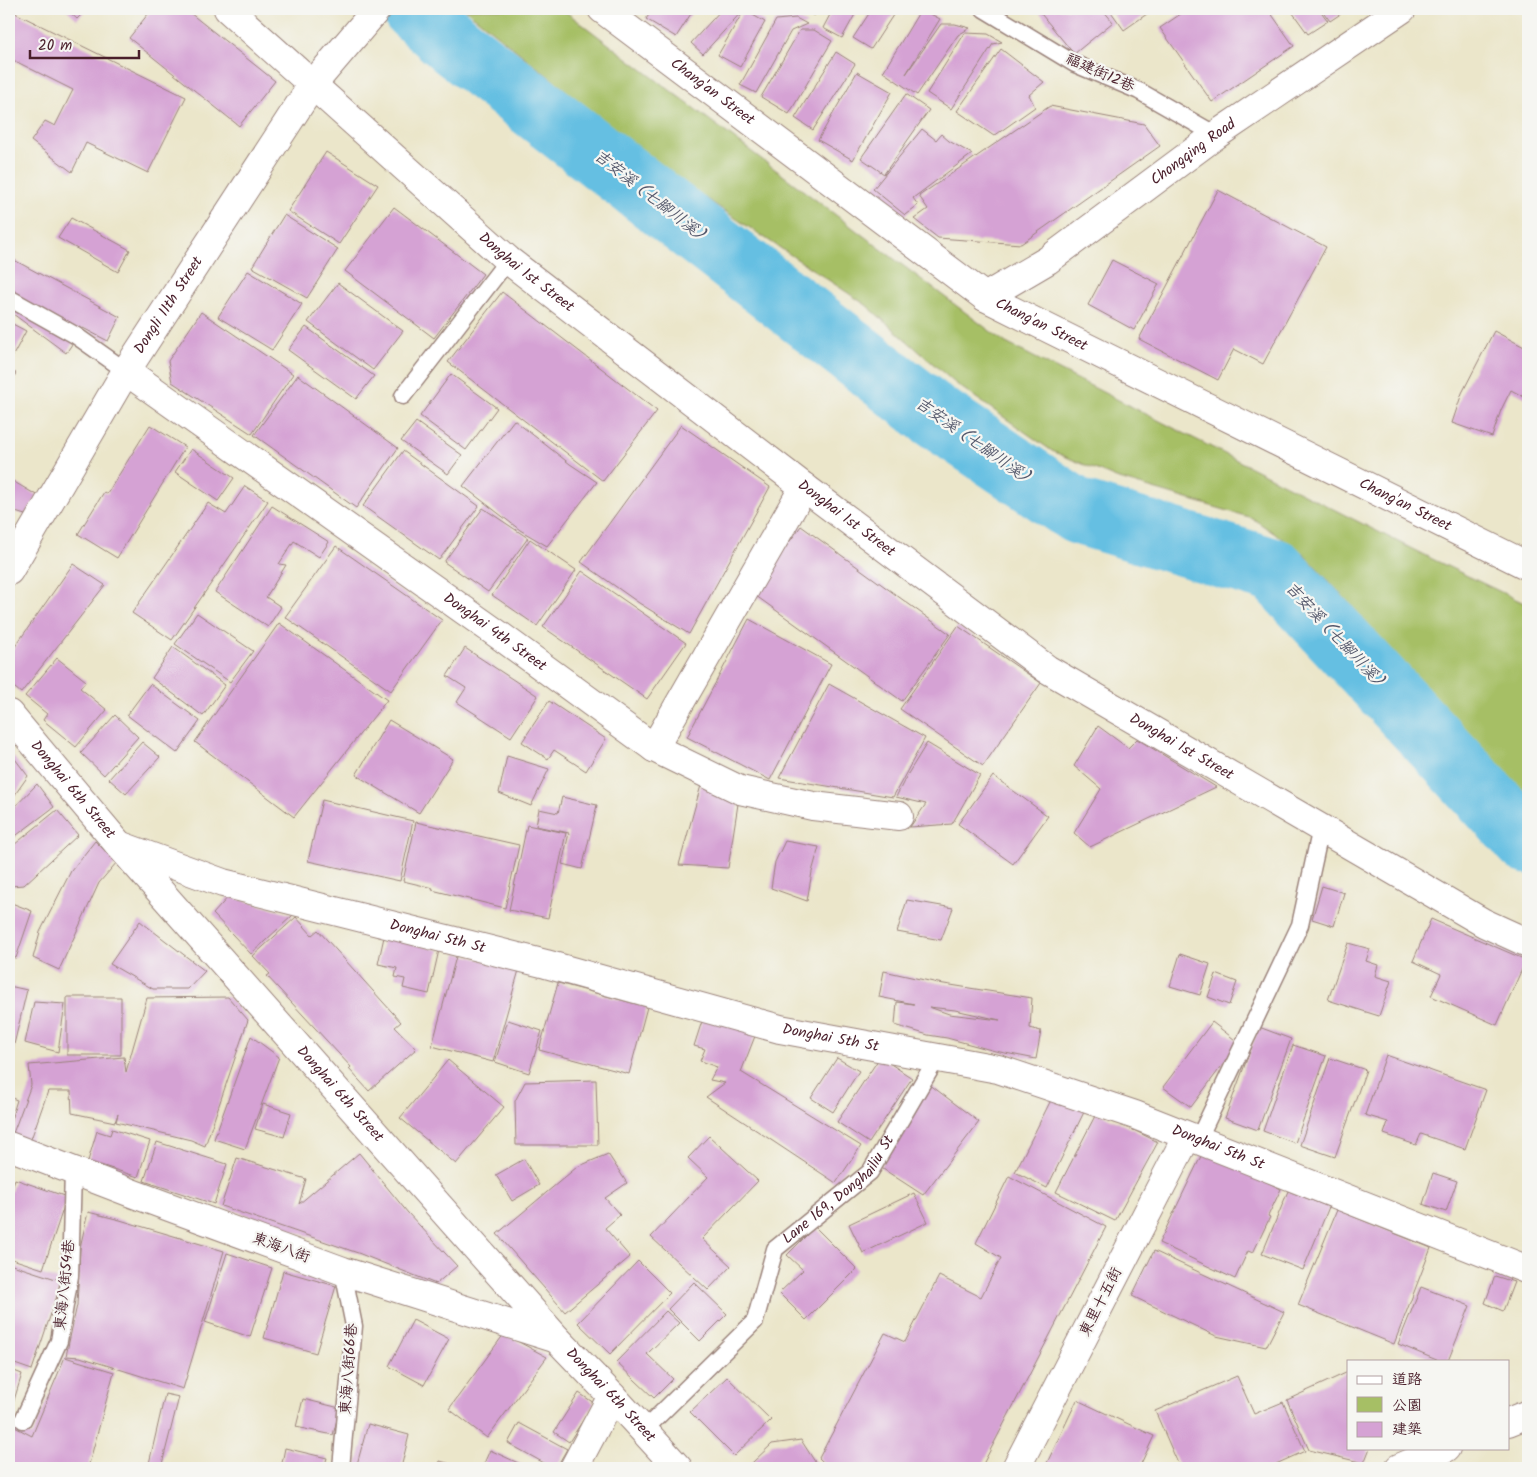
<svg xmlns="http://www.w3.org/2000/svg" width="1537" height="1477" font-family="Kalam,'LXGW WenKai TC',sans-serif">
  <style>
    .green { fill: #a6bf65; stroke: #786f48 }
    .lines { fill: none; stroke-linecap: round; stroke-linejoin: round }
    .river { stroke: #65bfe2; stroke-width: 65 }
    .building { fill: #d5a2d4; fill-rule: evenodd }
    .service-casing { stroke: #9a827a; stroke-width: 19 }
    .minor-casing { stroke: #9a827a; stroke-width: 30 }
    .tertiary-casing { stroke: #9a827a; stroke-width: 30 }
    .service { stroke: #fff; stroke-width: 16 }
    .minor { stroke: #fff; stroke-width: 28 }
    .tertiary { stroke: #fff; stroke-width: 28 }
    .labels { text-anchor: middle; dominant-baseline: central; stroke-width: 4.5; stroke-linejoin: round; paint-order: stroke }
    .street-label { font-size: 15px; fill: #4a1f2b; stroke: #f6f6f2 }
    .water-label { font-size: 16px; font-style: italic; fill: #53576b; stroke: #f6f6f2 }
  </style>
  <rect width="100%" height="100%" fill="#f6f6f2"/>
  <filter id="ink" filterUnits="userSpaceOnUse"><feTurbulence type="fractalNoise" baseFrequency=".02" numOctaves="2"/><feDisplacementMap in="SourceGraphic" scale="10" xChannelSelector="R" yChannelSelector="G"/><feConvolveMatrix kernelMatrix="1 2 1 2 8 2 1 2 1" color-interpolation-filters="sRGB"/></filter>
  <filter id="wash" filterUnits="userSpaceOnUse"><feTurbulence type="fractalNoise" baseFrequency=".0096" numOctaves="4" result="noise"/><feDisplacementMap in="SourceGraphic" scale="20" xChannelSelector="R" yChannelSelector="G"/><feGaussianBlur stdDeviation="1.12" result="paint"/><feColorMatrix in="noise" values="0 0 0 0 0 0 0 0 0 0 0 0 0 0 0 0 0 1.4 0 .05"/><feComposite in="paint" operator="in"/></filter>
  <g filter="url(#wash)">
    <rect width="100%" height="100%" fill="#ebe6ca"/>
    <!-- green -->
    <path class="green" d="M 465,9 L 562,9 L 1006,343 L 1424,555 L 1528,605 L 1528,799 L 1304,554 L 1252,518 L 1116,478 L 1052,451 L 955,383 L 866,305 L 669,174 Z"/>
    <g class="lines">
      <!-- river -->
      <path class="river" d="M 414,9 L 456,46 L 931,413 L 1078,512 L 1275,571 L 1528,842"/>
    </g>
    <g id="blocks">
      <!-- building -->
      <path class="building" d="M 66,9 L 87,9 L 77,19 Z
        M 152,9 L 185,9 L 275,81 L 239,126 L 129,38 Z
        M 653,9 L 694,9 L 676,37 L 646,19 Z
        M 722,9 L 744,9 L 703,54 L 691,43 Z
        M 802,9 L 819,9 L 814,16 Z
        M 833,9 L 858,9 L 842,38 L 823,28 Z
        M 872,9 L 897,9 L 871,49 L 853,38 Z
        M 921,9 L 940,19 L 906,74 L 941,24 L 955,24 L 970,28 L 958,35 L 917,95 L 883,72 Z
        M 1037,9 L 1102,9 L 1113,22 L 1074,54 Z
        M 1109,9 L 1154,9 L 1124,30 Z
        M 1188,9 L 1268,9 L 1294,46 L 1212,102 L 1160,28 Z
        M 1290,9 L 1319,9 L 1328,21 L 1308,34 Z
        M 1321,9 L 1344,9 L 1345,11 L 1330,21 Z
        M 9,10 L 186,97 L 148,173 L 86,143 L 72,172 L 31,141 L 45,121 L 55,126 L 73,90 L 9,58 Z
        M 744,10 L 765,22 L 740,67 L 718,55 Z
        M 796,18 L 807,24 L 791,31 L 756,93 L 740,85 L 776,20 Z
        M 800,30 L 814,30 L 832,41 L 789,114 L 761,97 Z
        M 965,33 L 988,34 L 1002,42 L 993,44 L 951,109 L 927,93 Z
        M 1001,49 L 1044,82 L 1029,95 L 1035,107 L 994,136 L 957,111 Z
        M 836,52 L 855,64 L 813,130 L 795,118 Z
        M 857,72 L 892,92 L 853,160 L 818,140 Z
        M 906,94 L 929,110 L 884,174 L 861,158 Z
        M 1050,106 L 1144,124 L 1160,146 L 1021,244 L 938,238 L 914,219 L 928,209 L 919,196 Z
        M 922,129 L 936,140 L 941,134 L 949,141 L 972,154 L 913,198 L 918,205 L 905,215 L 873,189 Z
        M 326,152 L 378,185 L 339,244 L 288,211 Z
        M 1218,190 L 1326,247 L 1263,364 L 1234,349 L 1218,380 L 1139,339 Z
        M 394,207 L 483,274 L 434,338 L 345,271 Z
        M 284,215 L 338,249 L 307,298 L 252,267 Z
        M 71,218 L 130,250 L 118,272 L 58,238 Z
        M 14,260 L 120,317 L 108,341 L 83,328 L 66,353 L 9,311 L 9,272 Z
        M 1112,260 L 1159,284 L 1134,330 L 1088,305 Z
        M 248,271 L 302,304 L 272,350 L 218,317 Z
        M 338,283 L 403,331 L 373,370 L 308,322 Z
        M 502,292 L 657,411 L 603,481 L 448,362 Z
        M 201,312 L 293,374 L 252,434 L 172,382 L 168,361 Z
        M 9,322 L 26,331 L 9,363 Z
        M 306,327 L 374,376 L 356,399 L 288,350 Z
        M 1494,331 L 1528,349 L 1528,399 L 1511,390 L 1501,410 L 1492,437 L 1452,423 L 1462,393 Z
        M 9,372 L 16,373 L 9,386 Z
        M 451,374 L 497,408 L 466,450 L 420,416 Z
        M 298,375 L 398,448 L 356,508 L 254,435 Z
        M 514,420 L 570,464 L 597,482 L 547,546 L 520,530 L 463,486 Z
        M 416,422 L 462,455 L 448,474 L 401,441 Z
        M 150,425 L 185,447 L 117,558 L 78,534 L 104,492 L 107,494 Z
        M 681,425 L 770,487 L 689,634 L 639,603 L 581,562 Z
        M 191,449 L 234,478 L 218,501 L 175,472 Z
        M 403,451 L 479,506 L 439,560 L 363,506 Z
        M 11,480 L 38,496 L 25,515 L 9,510 L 9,485 Z
        M 245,486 L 268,501 L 172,640 L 132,613 L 208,503 L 226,514 Z
        M 272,506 L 329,542 L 319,557 L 294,541 L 279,564 L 286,565 L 266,597 L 281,607 L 268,627 L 215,592 Z
        M 483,508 L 528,538 L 488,592 L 444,562 Z
        M 801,526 L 950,634 L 902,701 L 752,593 Z
        M 530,539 L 576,570 L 537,626 L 492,595 Z
        M 336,546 L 442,620 L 391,691 L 285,617 Z
        M 73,564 L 105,585 L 21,693 L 9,683 L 9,655 Z
        M 582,571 L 686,643 L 647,699 L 543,627 Z
        M 197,613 L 253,651 L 230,682 L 175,644 Z
        M 749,619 L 831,664 L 770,780 L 687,737 Z
        M 279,623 L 387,700 L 294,817 L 195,742 Z
        M 958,626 L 1041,683 L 983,766 L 900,709 Z
        M 173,647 L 225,685 L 203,716 L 152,678 Z
        M 465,648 L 538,696 L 511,737 L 457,702 L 466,688 L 447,676 Z
        M 57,658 L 86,681 L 80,688 L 107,710 L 76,747 L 43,720 L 47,714 L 25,696 Z
        M 150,684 L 200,721 L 177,753 L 127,715 Z
        M 829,684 L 925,738 L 893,797 L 779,778 Z
        M 549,701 L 606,739 L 586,771 L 554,750 L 548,759 L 522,742 Z
        M 115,715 L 138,737 L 104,775 L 81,753 Z
        M 389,720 L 453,759 L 419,813 L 356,775 Z
        M 1098,726 L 1128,748 L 1137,739 L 1216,787 L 1090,847 L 1074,833 L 1101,789 L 1074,766 Z
        M 142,742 L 160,757 L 126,794 L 109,779 Z
        M 927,743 L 980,775 L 952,824 L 910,827 L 926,804 L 896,797 L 906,777 Z
        M 9,751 L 28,776 L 9,803 Z
        M 507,756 L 549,769 L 531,806 L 499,793 Z
        M 993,776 L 1048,816 L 1013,864 L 958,824 Z
        M 703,778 L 738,804 L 728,868 L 679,865 Z
        M 37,784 L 54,807 L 9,841 L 9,813 Z
        M 562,797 L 597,805 L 582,869 L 562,864 L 569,833 L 536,826 L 539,809 L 558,813 Z
        M 322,800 L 413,821 L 400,881 L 308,861 Z
        M 57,810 L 78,835 L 24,885 L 10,886 L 9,849 Z
        M 416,822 L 519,845 L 505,908 L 432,890 L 433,888 L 403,881 Z
        M 527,825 L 566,833 L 548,918 L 509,910 Z
        M 95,841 L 117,862 L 99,883 L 59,970 L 33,958 L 40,932 L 71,871 Z
        M 785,841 L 819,847 L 812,872 L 807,901 L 771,888 L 775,862 Z
        M 1322,886 L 1344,893 L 1334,926 L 1312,919 Z
        M 229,896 L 293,915 L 251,954 L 213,914 Z
        M 907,900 L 953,908 L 941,940 L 897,932 Z
        M 9,902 L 32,911 L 16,958 L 9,957 Z
        M 296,917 L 312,935 L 318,930 L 401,1022 L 395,1027 L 416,1049 L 369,1091 L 349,1069 L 351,1067 L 267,976 L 270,974 L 253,956 Z
        M 1431,919 L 1526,960 L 1497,1025 L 1431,996 L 1441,974 L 1413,961 Z
        M 140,921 L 205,971 L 188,989 L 153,989 L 110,964 Z
        M 384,937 L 439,950 L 429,994 L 403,988 L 405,979 L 395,977 L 397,968 L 378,964 Z
        M 1348,943 L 1370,949 L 1366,961 L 1378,965 L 1375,976 L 1391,981 L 1379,1016 L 1328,1000 Z
        M 457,953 L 519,970 L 493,1062 L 432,1046 Z
        M 1180,954 L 1210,964 L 1200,995 L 1170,986 Z
        M 884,971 L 938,983 L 1032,998 L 1030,1028 L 1041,1031 L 1036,1059 L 995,1051 L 947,1038 L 928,1035 L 895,1025 L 897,1002 L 914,1004 L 879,997 ZM 929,1007 L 955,1010 L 1000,1020 L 949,1014 Z
        M 1216,974 L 1237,982 L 1229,1005 L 1208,997 Z
        M 558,983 L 647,1007 L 629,1074 L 539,1050 Z
        M 9,986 L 27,990 L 12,1053 L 9,1053 Z
        M 67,997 L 121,997 L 121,1055 L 67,1055 Z
        M 228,997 L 248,1020 L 205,1146 L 191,1140 L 116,1122 L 118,1114 L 115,1122 L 72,1113 L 71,1091 L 48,1091 L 30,1142 L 12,1136 L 31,1085 L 29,1065 L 124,1057 L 126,1072 L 147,998 Z
        M 34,1002 L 65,1004 L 58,1052 L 25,1043 Z
        M 703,1018 L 757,1031 L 741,1072 L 861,1146 L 836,1183 L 706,1097 L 725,1083 L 710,1080 L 717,1067 L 700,1061 L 705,1049 L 694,1046 Z
        M 508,1020 L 542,1031 L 529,1073 L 495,1062 Z
        M 1212,1022 L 1239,1043 L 1191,1107 L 1163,1087 Z
        M 1259,1027 L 1291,1039 L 1258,1130 L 1225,1118 Z
        M 251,1036 L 279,1057 L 245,1149 L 214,1139 Z
        M 1293,1045 L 1326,1056 L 1295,1143 L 1263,1131 Z
        M 1386,1055 L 1486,1090 L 1465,1149 L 1421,1134 L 1416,1145 L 1384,1134 L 1388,1122 L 1365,1115 Z
        M 880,1057 L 912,1078 L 869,1143 L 837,1122 Z
        M 837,1058 L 859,1071 L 833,1112 L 811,1098 Z
        M 1330,1058 L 1366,1070 L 1335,1157 L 1300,1145 Z
        M 448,1060 L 504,1107 L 456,1164 L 400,1118 Z
        M 596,1080 L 598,1145 L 516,1145 L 515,1101 L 525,1082 Z
        M 929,1084 L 979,1122 L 923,1195 L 880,1167 Z
        M 1054,1094 L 1085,1110 L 1047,1188 L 1015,1172 Z
        M 9,1097 L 17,1100 L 9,1126 Z
        M 263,1104 L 291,1113 L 284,1137 L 255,1129 Z
        M 1097,1112 L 1158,1142 L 1115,1221 L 1056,1192 Z
        M 112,1129 L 150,1141 L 138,1177 L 88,1161 L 97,1131 L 110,1135 Z
        M 709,1136 L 758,1181 L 702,1239 L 731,1266 L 708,1290 L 651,1237 L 708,1177 L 688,1158 Z
        M 157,1142 L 227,1164 L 214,1204 L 144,1181 Z
        M 1203,1152 L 1281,1189 L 1268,1216 L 1270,1217 L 1253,1253 L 1248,1251 L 1235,1279 L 1159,1243 Z
        M 359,1153 L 408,1213 L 457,1266 L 436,1284 L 358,1253 L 221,1206 L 237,1158 L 306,1179 L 299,1204 Z
        M 608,1154 L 627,1183 L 605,1198 L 620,1215 L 605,1228 L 630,1257 L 565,1312 L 497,1234 L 577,1167 Z
        M 524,1159 L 539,1185 L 512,1201 L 496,1175 Z
        M 1433,1173 L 1457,1181 L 1446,1212 L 1423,1204 Z
        M 1009,1176 L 1106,1227 L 981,1468 L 829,1468 L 819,1458 L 885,1333 L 905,1342 L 939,1276 L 981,1297 L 1001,1258 L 976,1243 Z
        M 15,1179 L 67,1197 L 43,1269 L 9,1258 L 9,1197 Z
        M 1288,1191 L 1329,1207 L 1303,1270 L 1262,1254 Z
        M 914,1193 L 928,1222 L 863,1253 L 849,1224 Z
        M 1337,1210 L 1431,1248 L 1394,1344 L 1298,1305 Z
        M 88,1212 L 120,1220 L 224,1251 L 183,1389 L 80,1357 L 66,1356 L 77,1305 L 80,1248 Z
        M 815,1227 L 857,1269 L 806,1320 L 779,1293 L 803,1270 L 787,1255 Z
        M 1154,1251 L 1284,1312 L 1266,1347 L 1216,1336 L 1132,1296 Z
        M 227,1253 L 272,1268 L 250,1337 L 205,1322 Z
        M 638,1261 L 670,1293 L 610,1354 L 578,1323 Z
        M 9,1264 L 62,1281 L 32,1370 L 9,1362 Z
        M 283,1271 L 336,1286 L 316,1353 L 264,1338 Z
        M 1495,1276 L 1514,1282 L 1503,1311 L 1485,1303 Z
        M 694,1282 L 727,1314 L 700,1341 L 668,1309 Z
        M 1421,1287 L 1470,1306 L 1448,1361 L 1439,1361 L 1398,1344 Z
        M 666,1311 L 679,1323 L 647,1354 L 673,1379 L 654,1398 L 616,1362 Z
        M 413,1320 L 449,1339 L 424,1385 L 389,1366 Z
        M 504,1334 L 547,1357 L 487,1438 L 449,1409 Z
        M 65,1357 L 114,1372 L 88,1468 L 9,1468 L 9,1424 L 32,1436 Z
        M 9,1369 L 22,1374 L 11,1410 L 9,1409 Z
        M 1348,1372 L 1348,1448 L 1370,1448 L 1364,1463 L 1309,1450 L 1287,1400 Z
        M 1237,1376 L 1254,1414 L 1283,1402 L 1305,1451 L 1276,1464 L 1277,1466 L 1271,1468 L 1180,1468 L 1155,1411 Z
        M 727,1377 L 771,1420 L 734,1456 L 690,1412 Z
        M 579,1393 L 594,1403 L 569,1442 L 554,1432 Z
        M 165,1394 L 179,1397 L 161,1468 L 148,1468 Z
        M 303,1399 L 340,1408 L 333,1435 L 296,1427 Z
        M 1077,1400 L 1154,1436 L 1139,1468 L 1054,1468 L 1046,1465 Z
        M 519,1423 L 567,1449 L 556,1468 L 553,1468 L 508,1443 Z
        M 368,1424 L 409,1435 L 401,1468 L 356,1468 Z
        M 801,1440 L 819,1468 L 753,1468 L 752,1463 L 772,1444 Z
        M 285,1448 L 327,1458 L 324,1468 L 281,1468 Z
        M 490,1450 L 529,1468 L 482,1468 Z
        M 440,1461 L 465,1468 L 438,1468 Z"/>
    </g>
  </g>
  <g filter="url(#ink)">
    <use href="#blocks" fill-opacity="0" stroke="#9a827a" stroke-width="1"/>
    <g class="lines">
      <!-- service casing -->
      <g class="service-casing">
        <g id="service">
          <path d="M 984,9 L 1075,64 L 1139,91 L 1216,135"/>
          <path d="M 9,298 L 75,335 L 126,371"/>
          <path d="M 403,396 L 508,260"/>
          <path d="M 1198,1140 L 1300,925 L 1321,828"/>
          <path d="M 23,1420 L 59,1341 L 70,1276 L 73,1172"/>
          <path id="s1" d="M 644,1430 L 755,1321 L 775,1249 L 870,1172 L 937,1058"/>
          <path d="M 341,1468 L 354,1326 L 343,1271"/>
        </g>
      </g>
      <!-- minor casing -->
      <g class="minor-casing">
        <g id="minor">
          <path id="s2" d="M 228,9 L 508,260 L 804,487 L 1047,669 L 1484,923 L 1528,943"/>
          <path id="s3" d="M 602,9 L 985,297 L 1528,566"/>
          <path id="s4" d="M 985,297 L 1048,260 L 1216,135 L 1402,9"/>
          <path id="s5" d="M 126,371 L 499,635 L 654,748 L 740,790 L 813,806 L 899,816"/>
          <path id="s6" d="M 9,571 L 126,371 L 313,84 L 377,9"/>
          <path d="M 654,748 L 804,487"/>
          <path id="s7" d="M 119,845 L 223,883 L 546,964 L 780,1029 L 998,1069 L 1135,1115 L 1528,1270"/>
          <path d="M 9,1146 L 134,1194 L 343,1271 L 557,1339"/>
          <path d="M 1508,1422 L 1528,1414"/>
          <path d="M 574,1468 L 612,1396"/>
          <path d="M 1016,1468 L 1187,1136"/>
          <path d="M 1399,1468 L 1446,1448"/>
        </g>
      </g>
      <!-- tertiary casing -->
      <g class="tertiary-casing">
        <g id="tertiary">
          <path id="s8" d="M 9,714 L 119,845 L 557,1339 L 612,1396 L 678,1468"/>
        </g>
      </g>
      <!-- service -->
      <use href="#service" class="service"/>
      <!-- minor -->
      <use href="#minor" class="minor"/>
      <!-- tertiary -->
      <use href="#tertiary" class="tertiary"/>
    </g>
  </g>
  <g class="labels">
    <!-- street labels -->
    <g class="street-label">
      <text transform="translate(1100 73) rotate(24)">福建街12巷</text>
      <text stroke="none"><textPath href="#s3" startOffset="138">Chang'an Street</textPath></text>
      <text stroke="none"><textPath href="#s4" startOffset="254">Chongqing Road</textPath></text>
      <text stroke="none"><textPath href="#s2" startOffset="398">Donghai 1st Street</textPath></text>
      <text stroke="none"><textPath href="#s6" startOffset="310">Dongli 11th Street</textPath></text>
      <text stroke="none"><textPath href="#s3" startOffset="542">Chang'an Street</textPath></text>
      <text stroke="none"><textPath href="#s3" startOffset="948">Chang'an Street</textPath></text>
      <text stroke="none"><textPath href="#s2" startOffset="802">Donghai 1st Street</textPath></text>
      <text stroke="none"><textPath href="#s5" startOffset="452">Donghai 4th Street</textPath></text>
      <text stroke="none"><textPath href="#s2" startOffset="1208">Donghai 1st Street</textPath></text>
      <text stroke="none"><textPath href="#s8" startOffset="99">Donghai 6th Street</textPath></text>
      <text stroke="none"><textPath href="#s7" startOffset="332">Donghai 5th St</textPath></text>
      <text stroke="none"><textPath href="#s7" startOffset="738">Donghai 5th St</textPath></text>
      <text stroke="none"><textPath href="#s8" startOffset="504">Donghai 6th Street</textPath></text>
      <text stroke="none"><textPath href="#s7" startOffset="1142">Donghai 5th St</textPath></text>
      <text stroke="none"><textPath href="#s1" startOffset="318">Lane 169, Donghailiu St</textPath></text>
      <text transform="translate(281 1248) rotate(20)">東海八街</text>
      <text transform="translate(65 1285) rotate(-84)">東海八街54巷</text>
      <text transform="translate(1101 1302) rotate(-63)">東里十五街</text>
      <text transform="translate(349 1369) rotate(-86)">東海八街66巷</text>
      <text stroke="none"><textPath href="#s8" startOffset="909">Donghai 6th Street</textPath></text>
    </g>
    <!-- water labels -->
    <g class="water-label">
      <text transform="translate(649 195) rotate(38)">吉安溪 (七腳川溪)</text>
      <text transform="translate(972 440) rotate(35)">吉安溪 (七腳川溪)</text>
      <text transform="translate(1334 634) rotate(47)">吉安溪 (七腳川溪)</text>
    </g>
  </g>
  <!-- margin -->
  <rect width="1537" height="1477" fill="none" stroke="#f6f6f2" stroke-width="30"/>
  <!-- legend -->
  <rect x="1347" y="1360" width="162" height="90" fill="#f6f6f2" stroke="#b1a0a2"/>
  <rect x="1357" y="1376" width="25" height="8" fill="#ffffff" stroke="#b1a0a2"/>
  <text x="1392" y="1384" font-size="15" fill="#4a1f2b">道路</text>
  <rect x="1357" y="1397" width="25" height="15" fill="#a6bf65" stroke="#b1a0a2"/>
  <text x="1392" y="1410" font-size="15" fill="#4a1f2b">公園</text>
  <rect x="1357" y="1422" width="25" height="15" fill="#d5a2d4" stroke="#b1a0a2"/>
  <text x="1392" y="1434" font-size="15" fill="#4a1f2b">建築</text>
  <!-- scale -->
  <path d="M30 50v8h109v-8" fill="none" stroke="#4a1f2b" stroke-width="2.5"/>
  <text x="38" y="50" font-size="15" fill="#4a1f2b" stroke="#f6f6f2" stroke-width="4" paint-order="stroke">20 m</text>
</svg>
